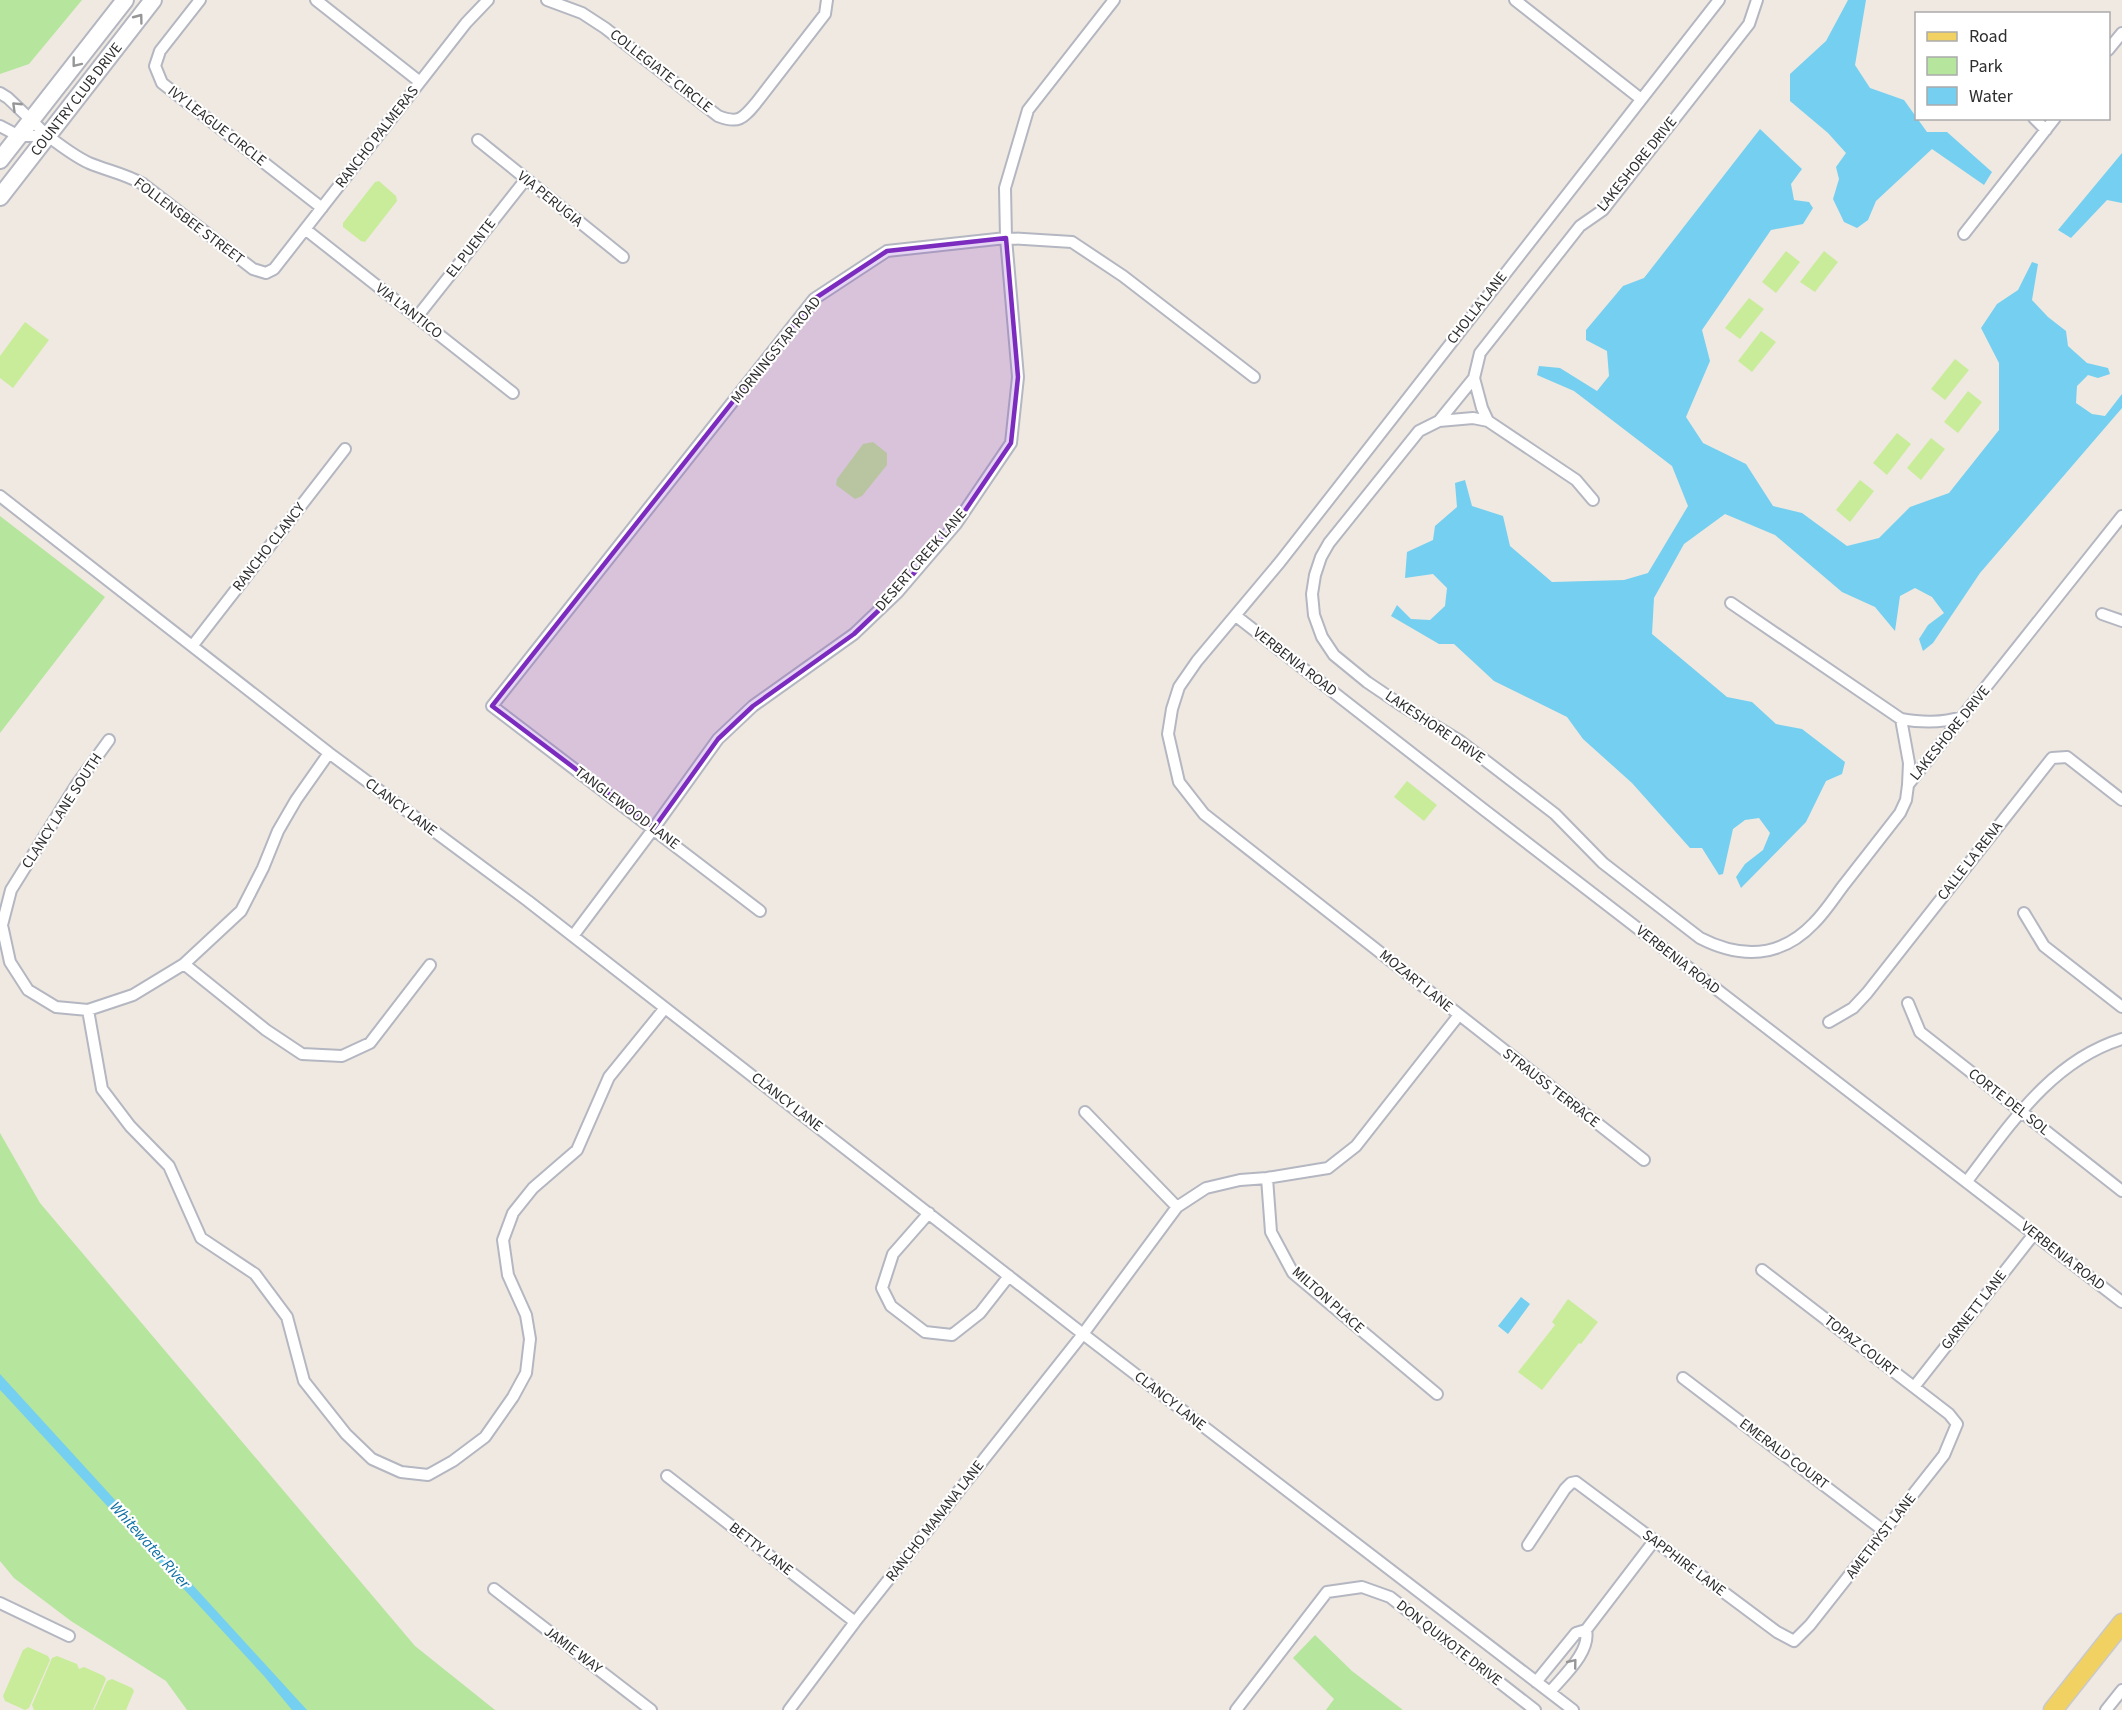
<svg xmlns="http://www.w3.org/2000/svg" width="2122" height="1710" font-family="'Source Sans 3',sans-serif">
  <style>
    .green { fill: #b6e59e }
    .pitch { fill: #c9ec9a }
    .water { fill: #75cff0 }
    .lines { fill: none; stroke-linecap: round; stroke-linejoin: round }
    .minor-casing { stroke: #b4b7c1; stroke-width: 14 }
    .secondary-casing { stroke: #b4b7c1; stroke-width: 20 }
    .primary-casing { stroke: #c9c9c9; stroke-width: 21 }
    .minor { stroke: #fff; stroke-width: 10 }
    .secondary { stroke: #fff; stroke-width: 16 }
    .primary { stroke: #f2d163; stroke-width: 18 }
    .oneway { stroke: #969696 }
    .marked { fill: #7b2cbf; fill-opacity: 0.2; stroke: #7b2cbf; stroke-width: 4.5; stroke-linejoin: round }
    .labels { text-anchor: middle; dominant-baseline: central; stroke-width: 4.5; stroke-linejoin: round; paint-order: stroke }
    .street-label { font-size: 15px; fill: #2e2e2e; stroke: #fff }
    .water-label { font-size: 16px; font-style: italic; fill: #0d6fa3; stroke: #fff }
  </style>
  <rect width="100%" height="100%" fill="#efe9e1"/>
  <!-- green -->
  <path class="green" d="M 0,0 L 82,0 L 29,64 L 0,74 Z
    M 0,516 L 105,597 L 0,733 Z
    M 0,1133 L 40,1203 L 415,1646 L 495,1710 L 187,1710 L 166,1681 L 71,1621 L 14,1578 L 0,1561 Z
    M 1315,1635 L 1352,1671 L 1403,1710 L 1326,1710 L 1334,1699 L 1293,1658 Z"/>
  <!-- pitch -->
  <path class="pitch" d="M 379,181 L 396,196 L 397,201 L 365,242 L 361,241 L 343,227 L 343,223 L 375,182 Z
    M 1786,251 L 1800,262 L 1776,293 L 1762,282 Z
    M 1824,251 L 1838,262 L 1815,292 L 1800,282 Z
    M 1749,298 L 1764,309 L 1740,339 L 1725,328 Z
    M 25,322 L 49,340 L 13,388 L 0,378 L 0,356 Z
    M 1761,331 L 1776,342 L 1752,372 L 1738,361 Z
    M 1955,359 L 1969,370 L 1945,400 L 1931,389 Z
    M 1968,391 L 1982,402 L 1958,433 L 1944,422 Z
    M 1897,433 L 1911,444 L 1887,475 L 1873,463 Z
    M 1931,438 L 1945,449 L 1921,480 L 1907,468 Z
    M 873,442 L 887,453 L 887,465 L 862,496 L 855,499 L 836,485 L 837,479 L 863,444 Z
    M 1860,480 L 1874,491 L 1850,522 L 1836,510 Z
    M 1407,781 L 1437,805 L 1424,821 L 1394,797 Z
    M 1568,1299 L 1598,1322 L 1581,1344 L 1579,1343 L 1542,1390 L 1518,1372 L 1555,1325 L 1552,1322 Z
    M 28,1647 L 48,1656 L 50,1660 L 29,1708 L 25,1710 L 5,1701 L 3,1696 L 23,1650 Z
    M 57,1656 L 77,1664 L 79,1669 L 84,1667 L 104,1676 L 106,1679 L 93,1710 L 34,1710 L 32,1705 L 52,1658 Z
    M 112,1679 L 132,1688 L 134,1691 L 126,1710 L 94,1710 L 107,1681 Z"/>
  <!-- water -->
  <path class="water" d="M 1848,0 L 1866,0 L 1855,65 L 1870,88 L 1904,100 L 1927,132 L 1947,132 L 1992,172 L 1984,185 L 1932,149 L 1876,201 L 1868,220 L 1857,228 L 1844,222 L 1833,199 L 1839,179 L 1836,167 L 1846,153 L 1828,133 L 1790,101 L 1790,74 L 1826,41 Z
    M 1760,129 L 1802,169 L 1791,184 L 1794,200 L 1809,202 L 1813,208 L 1803,224 L 1771,230 L 1702,330 L 1710,361 L 1686,417 L 1703,443 L 1746,464 L 1773,506 L 1802,513 L 1847,546 L 1879,538 L 1910,507 L 1949,493 L 1999,430 L 1999,363 L 1981,328 L 1997,304 L 2018,290 L 2032,262 L 2038,264 L 2032,300 L 2048,317 L 2066,331 L 2068,346 L 2087,363 L 2108,368 L 2110,374 L 2098,378 L 2088,375 L 2077,386 L 2076,403 L 2092,414 L 2105,416 L 2122,394 L 2122,408 L 1980,573 L 1933,643 L 1923,651 L 1919,639 L 1928,625 L 1944,613 L 1932,597 L 1915,588 L 1900,596 L 1895,631 L 1875,607 L 1842,592 L 1775,535 L 1725,514 L 1684,544 L 1654,598 L 1652,634 L 1727,697 L 1752,702 L 1776,724 L 1802,729 L 1845,762 L 1842,774 L 1826,781 L 1806,822 L 1741,888 L 1736,877 L 1745,864 L 1763,850 L 1770,833 L 1759,818 L 1745,820 L 1733,829 L 1723,874 L 1719,875 L 1702,848 L 1690,848 L 1632,783 L 1583,739 L 1567,717 L 1494,681 L 1454,644 L 1439,644 L 1391,616 L 1397,605 L 1411,619 L 1430,620 L 1445,606 L 1447,588 L 1433,574 L 1405,578 L 1407,552 L 1433,540 L 1435,526 L 1457,507 L 1455,483 L 1465,480 L 1472,506 L 1503,516 L 1510,546 L 1552,582 L 1624,580 L 1648,573 L 1688,506 L 1672,466 L 1574,391 L 1537,375 L 1539,366 L 1560,368 L 1597,391 L 1609,376 L 1607,351 L 1586,340 L 1586,330 L 1623,286 L 1644,278 Z
    M 2122,153 L 2122,203 L 2107,200 L 2071,238 L 2058,230 Z
    M 1521,1297 L 1530,1304 L 1508,1334 L 1498,1326 Z
    M 0,1374 L 307,1710 L 292,1710 L 264,1676 L 3,1393 L 0,1390 Z"/>
  <g class="lines">
    <!-- minor casing -->
    <g class="minor-casing">
      <path id="minor" d="M 200,0 L 160,51 L 155,66 L 162,83 L 322,208
        M 316,0 L 420,82
        M 547,0 L 582,13 L 605,28 L 718,116 C 738,124 743,119 756,103 L 825,14 L 827,0
        M 1515,0 L 1641,99
        M 1757,0 L 1749,24 L 1603,210 L 1580,226 L 1480,353 L 1474,378 L 1439,421 L 1419,431 L 1329,543 L 1321,557 L 1315,575 L 1312,594 L 1314,615 L 1322,637 L 1334,655 L 1367,682 L 1401,705 L 1460,741 L 1555,814 L 1603,863 L 1700,938 C 1741,959 1781,958 1814,923 C 1825,912 1834,898 1843,886 C 1862,862 1881,837 1900,813 L 1906,800 L 1908,785 L 2122,516
        M 2108,50 L 2122,33
        M 0,93 L 8,98 L 48,136 L 19,136 L 0,126
        M 2034,118 L 2046,130
        M 48,136 C 61,146 74,156 89,163 C 108,171 123,173 143,184 L 253,269 L 266,273 L 274,269 L 466,23 L 488,0
        M 478,140 L 623,257
        M 305,229 L 513,393
        M 1964,234 L 2055,118
        M 417,317 L 526,179
        M 1474,378 L 1482,408 L 1488,421
        M 1439,421 L 1473,418 L 1488,421 L 1576,480 L 1593,500
        M 0,496 L 329,753 L 528,901 L 1083,1334 L 1573,1710
        M 1731,603 L 1901,719 C 1923,723 1941,723 1963,717
        M 2102,614 L 2122,621
        M 1236,616 L 1483,809 L 2122,1302
        M 193,645 L 345,449
        M 1901,719 L 1909,763 L 1908,785
        M 109,740 L 77,784 L 11,890 L 2,925 L 10,962 L 28,990 L 56,1007 L 88,1010 L 133,995 L 184,964 L 241,911 L 263,868 L 278,831 L 296,800 L 329,753
        M 760,911 L 492,706 L 814,299 L 887,251 L 1006,238 L 1072,242 L 1123,276 L 1254,377
        M 2024,913 L 2044,946 L 2122,1007
        M 573,936 L 654,828 L 718,739 L 753,706 L 854,634 L 897,593 L 956,524 L 1011,443 L 1018,377 L 1006,238 L 1005,188 L 1028,110 L 1114,0
        M 184,964 L 266,1030 L 302,1054 L 342,1056 L 370,1043 L 430,965
        M 1908,1003 L 1920,1032 L 2122,1191
        M 88,1010 L 102,1089 L 130,1126 L 169,1166 L 201,1238 L 255,1274 L 287,1317 L 304,1381 L 346,1434 L 372,1459 L 401,1472 L 428,1475 L 453,1461 L 485,1437 L 513,1397 L 526,1373 L 530,1339 L 526,1315 L 508,1275 L 503,1240 L 513,1213 L 533,1188 L 577,1150 L 609,1077 L 665,1008
        M 1829,1022 L 1853,1008 L 1867,993 L 2052,758 L 2067,757 L 2122,800
        M 1085,1112 L 1177,1207
        M 1644,1160 L 1204,814 L 1179,782 L 1168,734 L 1172,709 L 1179,687 L 1197,661 L 1280,562 L 1719,0
        M 1267,1178 L 1271,1232 L 1293,1273 L 1437,1394
        M 1967,1181 C 2010,1125 2051,1061 2122,1039
        M 929,1213 L 893,1254 L 882,1288 L 891,1306 L 925,1332 L 952,1335 L 980,1313 L 1009,1276
        M 1683,1378 L 1884,1531
        M 1914,1387 L 2034,1234
        M 667,1476 L 855,1622
        M 1528,1545 L 1565,1489 L 1571,1483 L 1576,1482 L 1777,1632 L 1794,1641 L 1810,1625 L 1944,1455 L 1957,1424 L 1949,1414 L 1762,1270
        M 494,1589 L 651,1710
        M 0,1603 L 69,1636
        M 1536,1682 L 1576,1633 L 1586,1630 L 1654,1541
        M 1550,1692 C 1563,1676 1591,1652 1586,1630
        M 789,1710 L 855,1622 L 1083,1334 L 1177,1207 L 1206,1188 L 1240,1180 L 1267,1178 L 1328,1168 L 1356,1146 L 1459,1015
        M 1236,1710 L 1327,1592 L 1362,1587 L 1390,1597 L 1535,1710
        M 2106,1710 L 2122,1690"/>
    </g>
    <!-- secondary casing -->
    <g class="secondary-casing">
      <g id="secondary">
        <path d="M 0,160 L 125,0"/>
        <path id="s1" d="M 0,197 L 153,0"/>
      </g>
    </g>
    <!-- primary casing -->
    <g class="primary-casing">
      <path id="primary" d="M 2053,1710 L 2122,1623"/>
    </g>
    <!-- minor -->
    <use href="#minor" class="minor"/>
    <!-- secondary -->
    <use href="#secondary" class="secondary"/>
    <!-- primary -->
    <use href="#primary" class="primary"/>
  </g>
  <!-- one-way arrows -->
  <defs><path id="oneway-chevron" d="M-2-3.5L2.5 0L-2 3.5" fill="none" stroke-width="1.6" stroke-linecap="round" stroke-linejoin="round" transform="scale(1.5)"/></defs>
  <g class="oneway">
    <use href="#oneway-chevron" transform="translate(139 18) rotate(-53)"/>
    <use href="#oneway-chevron" transform="translate(76 63) rotate(128)"/>
    <use href="#oneway-chevron" transform="translate(16 106) rotate(-136)"/>
    <use href="#oneway-chevron" transform="translate(1573 1663) rotate(-51)"/>
  </g>
  <!-- marked area -->
  <path class="marked" d="M 1006,238 L 1018,377 L 1011,443 L 956,524 L 897,593 L 854,634 L 753,706 L 718,739 L 654,828 L 492,706 L 814,299 L 887,251 Z"/>
  <g class="labels">
    <!-- street labels -->
    <g class="street-label">
      <text transform="translate(661 71) rotate(38)">COLLEGIATE CIRCLE</text>
      <text stroke="none"><textPath href="#s1" startOffset="124">COUNTRY CLUB DRIVE</textPath></text>
      <text transform="translate(217 126) rotate(38)">IVY LEAGUE CIRCLE</text>
      <text transform="translate(377 137) rotate(-52)">RANCHO PALMERAS</text>
      <text transform="translate(1637 164) rotate(-51)">LAKESHORE DRIVE</text>
      <text transform="translate(550 199) rotate(39)">VIA PERUGIA</text>
      <text transform="translate(189 221) rotate(37)">FOLLENSBEE STREET</text>
      <text transform="translate(471 248) rotate(-52)">EL PUENTE</text>
      <text transform="translate(1477 308) rotate(-52)">CHOLLA LANE</text>
      <text transform="translate(409 311) rotate(38)">VIA L'ANTICO</text>
      <text transform="translate(776 350) rotate(-51)">MORNINGSTAR ROAD</text>
      <text transform="translate(269 547) rotate(-52)">RANCHO CLANCY</text>
      <text transform="translate(921 560) rotate(-49)">DESERT CREEK LANE</text>
      <text transform="translate(1295 662) rotate(38)">VERBENIA ROAD</text>
      <text transform="translate(1435 727) rotate(34)">LAKESHORE DRIVE</text>
      <text transform="translate(1950 733) rotate(-51)">LAKESHORE DRIVE</text>
      <text transform="translate(401 807) rotate(37)">CLANCY LANE</text>
      <text transform="translate(627 808) rotate(37)">TANGLEWOOD LANE</text>
      <text transform="translate(62 811) rotate(-57)">CLANCY LANE SOUTH</text>
      <text transform="translate(1970 861) rotate(-52)">CALLE LA RENA</text>
      <text transform="translate(1678 960) rotate(38)">VERBENIA ROAD</text>
      <text transform="translate(1416 981) rotate(39)">MOZART LANE</text>
      <text transform="translate(1551 1088) rotate(38)">STRAUSS TERRACE</text>
      <text transform="translate(787 1102) rotate(38)">CLANCY LANE</text>
      <text transform="translate(2009 1102) rotate(38)">CORTE DEL SOL</text>
      <text transform="translate(2063 1256) rotate(38)">VERBENIA ROAD</text>
      <text transform="translate(1328 1300) rotate(42)">MILTON PLACE</text>
      <text transform="translate(1974 1310) rotate(-52)">GARNETT LANE</text>
      <text transform="translate(1861 1346) rotate(38)">TOPAZ COURT</text>
      <text transform="translate(1170 1401) rotate(38)">CLANCY LANE</text>
      <text transform="translate(1784 1454) rotate(37)">EMERALD COURT</text>
      <text transform="translate(935 1521) rotate(-52)">RANCHO MANANA LANE</text>
      <text transform="translate(1881 1536) rotate(-52)">AMETHYST LANE</text>
      <text transform="translate(761 1549) rotate(38)">BETTY LANE</text>
      <text transform="translate(1684 1563) rotate(37)">SAPPHIRE LANE</text>
      <text transform="translate(1449 1643) rotate(38)">DON QUIXOTE DRIVE</text>
      <text transform="translate(573 1650) rotate(37)">JAMIE WAY</text>
    </g>
    <!-- water labels -->
    <g class="water-label">
      <text transform="translate(150 1545) rotate(48)">Whitewater River</text>
    </g>
  </g>
  <!-- legend -->
  <rect x="1915" y="12" width="195" height="108" fill="#ffffff" stroke="#ababab" stroke-width="1.5"/>
  <rect x="1927" y="32" width="30" height="9" fill="#f2d163" stroke="#ababab" stroke-width="1.5"/>
  <text x="1969" y="42" font-size="18" fill="#2e2e2e">Road</text>
  <rect x="1927" y="57" width="30" height="18" fill="#b6e59e" stroke="#ababab" stroke-width="1.5"/>
  <text x="1969" y="72" font-size="18" fill="#2e2e2e">Park</text>
  <rect x="1927" y="87" width="30" height="18" fill="#75cff0" stroke="#ababab" stroke-width="1.5"/>
  <text x="1969" y="102" font-size="18" fill="#2e2e2e">Water</text>
</svg>
